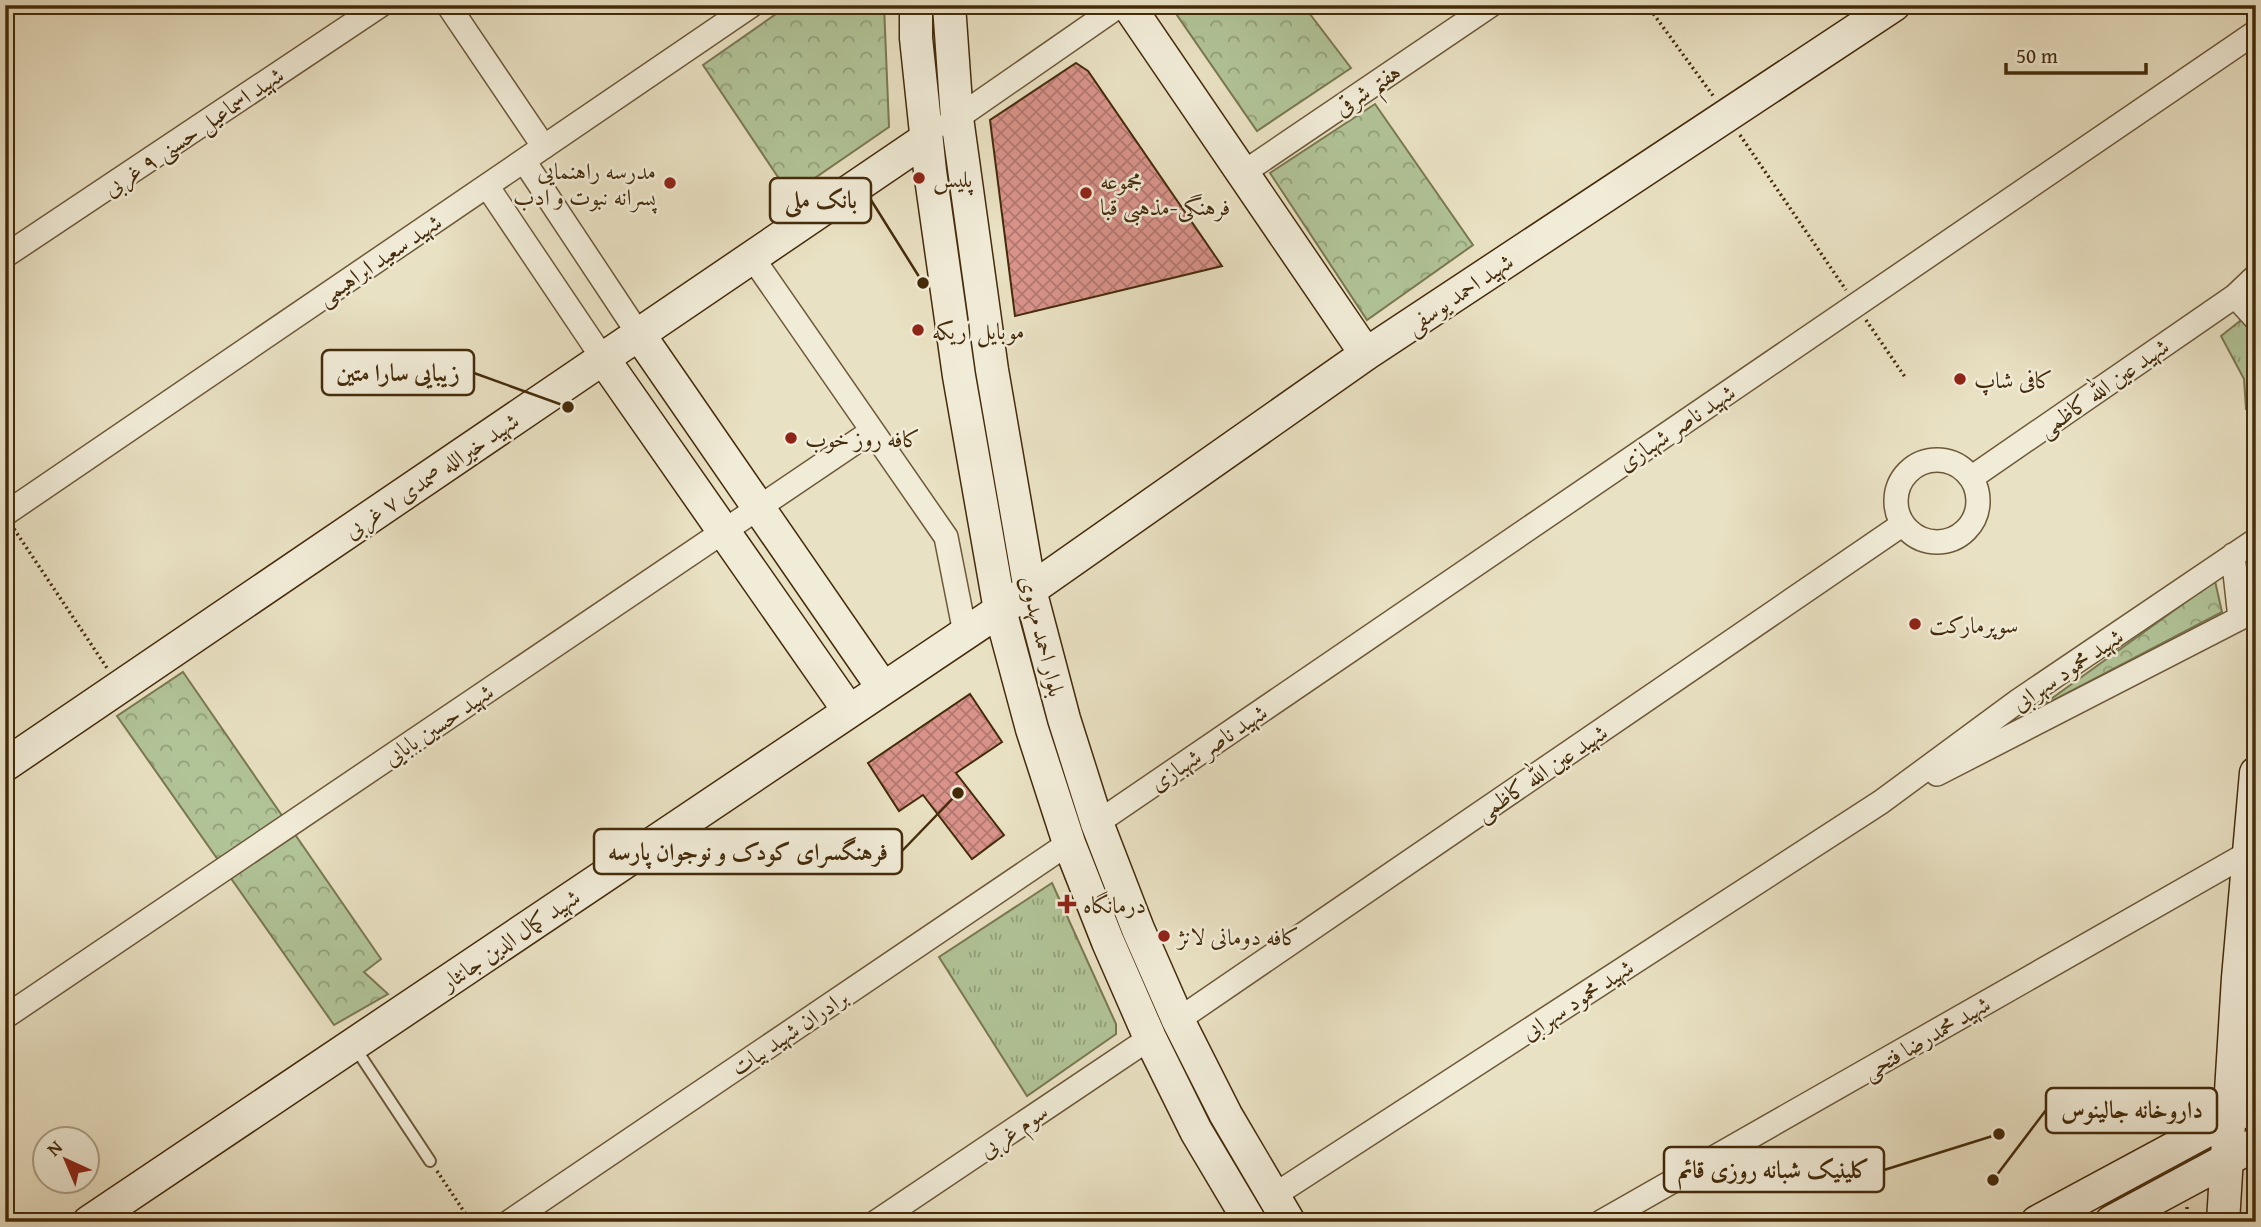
<svg xmlns="http://www.w3.org/2000/svg" width="2261" height="1227" font-family="'Gentium Book Plus',Amiri,serif">
  <style>
    .grass { fill: url(#grass-tufts); stroke: #7a7851; stroke-width: 2 }
    .forest { fill: url(#forest-crowns); stroke: #7a7851; stroke-width: 2 }
    .building { fill: url(#building-cross-hatch); stroke: #442b0a; stroke-width: 2 }
    .lines { fill: none; stroke-linecap: round; stroke-linejoin: round }
    .lane-casing { stroke: #6d5838; stroke-width: 14 }
    .street-casing { stroke: #6d5838; stroke-width: 26 }
    .secondary-casing { stroke: #442b0a; stroke-width: 35 }
    .path { stroke: #442b0a; stroke-width: 3.5; stroke-dasharray: 2 3.5; stroke-linecap: butt }
    .lane { stroke: #f1ecd8; stroke-width: 10 }
    .street { stroke: #f1ecd8; stroke-width: 23 }
    .secondary { stroke: #f1ecd8; stroke-width: 32 }
    .poi-dot { fill: #8f2418; stroke: #f1ecd8; stroke-width: 2.5 }
    .labels { text-anchor: middle; dominant-baseline: central; stroke-width: 5; stroke-linejoin: round; paint-order: stroke }
    .street-label { font-size: 23px; fill: #442b0a; stroke: #f1ecd8 }
    .poi-label { font-size: 23px; fill: #442b0a; stroke: #f1ecd8; text-anchor: start }
    .leader { fill: none; stroke: #442b0a; stroke-width: 2.5 }
    .callout-dot { fill: #442b0a; stroke: #f1ecd8; stroke-width: 2.5 }
    .callout { fill: #f1ecd8; stroke: #442b0a; stroke-width: 2.5 }
    .callout-label { font-size: 24px; text-anchor: middle; font-weight: bold; fill: #442b0a }
  </style>
  <defs>
    <pattern id="grass-tufts" width="24" height="20" patternUnits="userSpaceOnUse" patternTransform="scale(1.75)"><rect width="24" height="20" fill="#b1c498"/><path d="M3 7l-1-3M5 7V3M7 7l1-3M15 17l-1-3M17 17v-4M19 17l1-3" fill="none" stroke="#929f7a"/></pattern>
    <pattern id="forest-crowns" width="20" height="18" patternUnits="userSpaceOnUse" patternTransform="scale(1.75)"><rect width="20" height="18" fill="#b1c498"/><path d="M2 6a3 3 0 1 1 6 0M12 15a3 3 0 1 1 6 0" fill="none" stroke="#929f7a"/></pattern>
    <pattern id="building-cross-hatch" width="8" height="8" patternUnits="userSpaceOnUse" patternTransform="scale(1.75)"><rect width="8" height="8" fill="#d9938b"/><path d="M0 0l8 8M0 8l8-8" fill="none" stroke="#b27870"/></pattern>
  </defs>
  <rect width="100%" height="100%" fill="#e9e1c3"/>
  <filter id="stains"><feTurbulence type="fractalNoise" baseFrequency=".00286" numOctaves="4"/><feColorMatrix values="0 0 0 0 .2 0 0 0 0 .09 0 0 0 0 .02 0 0 0 .5 -.17"/></filter>
  <radialGradient id="worn" r=".72"><stop offset=".6" stop-color="#630" stop-opacity="0"/><stop offset="1" stop-color="#630" stop-opacity=".3"/></radialGradient>
  <!-- grass -->
  <path class="grass" d="M 2250,319 L 2256,323 L 2256,409 L 2246,409 L 2244,379 L 2221,336 L 2240,321 Z
    M 1052,883 L 1116,1024 L 1116,1034 L 1027,1096 L 939,957 Z"/>
  <!-- forest -->
  <path class="forest" d="M 789,5 L 884,5 L 889,127 L 790,195 L 703,65 Z
    M 1170,5 L 1303,5 L 1351,68 L 1257,131 Z
    M 1375,104 L 1473,245 L 1367,320 L 1270,173 Z
    M 2215,581 L 2222,612 L 2037,709 Z
    M 183,672 L 381,959 L 364,972 L 388,994 L 334,1025 L 117,716 Z"/>
  <!-- building -->
  <path class="building" d="M 1076,63 L 1088,71 L 1222,266 L 1015,316 L 990,120 Z
    M 970,694 L 1002,742 L 956,773 L 1004,835 L 972,859 L 923,795 L 899,811 L 868,763 Z"/>
  <g class="lines">
    <!-- lane casing -->
    <g class="lane-casing">
      <path id="lane" d="M 354,1046 L 430,1161"/>
    </g>
    <!-- street casing -->
    <g class="street-casing">
      <path id="street" d="M 448,5 L 544,147
        M 947,125 L 1120,5
        M 524,161 L 638,333
        M 1243,173 L 1491,5
        M 487,186 L 602,357
        M 5,256 L 381,5
        M 752,257 L 946,537 L 965,633
        M 2235,296 L 2256,319
        M1896 501a41 41 0 1 1 82 0a41 41 0 1 1-82 0Z
        M 1971,478 L 2235,296 L 2256,276
        M 5,514 L 752,5
        M 2233,555 L 2240,618
        M 1937,774 L 2256,610
        M 1097,823 L 2256,32
        M 5,1017 L 872,431
        M 1178,1020 L 1903,524
        M 1273,1196 L 1881,802 L 2018,701 L 2256,540
        M 509,1222 L 1069,843
        M 876,1222 L 1150,1038
        M 1601,1222 L 2250,852"/>
    </g>
    <!-- secondary casing -->
    <g class="secondary-casing">
      <path id="secondary" d="M 916,5 L 916,38 L 930,171 L 959,376 L 1000,610 L 1032,729 L 1069,843 L 1108,942 L 1150,1038 L 1196,1131 L 1250,1222
        M 949,5 L 957,118 L 992,370 L 1030,590 L 1064,719 L 1097,823 L 1138,929 L 1178,1020 L 1226,1115 L 1289,1222
        M 1128,5 L 1366,354
        M 638,333 L 883,688
        M 602,357 L 849,711
        M 5,765 L 926,139
        M 89,1222 L 1030,590 L 1366,354 L 1894,5
        M 2037,1222 L 2256,1104
        M 2111,1222 L 2256,1144
        M 2223,1222 L 2238,978 L 2256,773"/>
    </g>
    <!-- path -->
    <path class="path" d="M 1647,5 L 1714,97
      M 1740,135 L 1846,290
      M 1866,320 L 1905,377
      M 14,529 L 107,668
      M 437,1171 L 471,1222
      M 2187,1207 L 2187,1222"/>
    <!-- lane -->
    <use href="#lane" class="lane"/>
    <!-- street -->
    <use href="#street" class="street"/>
    <!-- secondary -->
    <use href="#secondary" class="secondary"/>
  </g>
  <!-- markers -->
  <g class="poi-dot">
    <circle cx="919" cy="178" r="7"/>
    <circle cx="670" cy="183" r="7"/>
    <circle cx="1086" cy="193" r="7"/>
    <circle cx="918" cy="330" r="7"/>
    <circle cx="1960" cy="379" r="7"/>
    <circle cx="791" cy="438" r="7"/>
    <circle cx="1915" cy="624" r="7"/>
    <path d="M1063.5 893.5h7v7h7v7h-7v7h-7v-7h-7v-7h7z"/>
    <circle cx="1164" cy="936" r="7"/>
  </g>
  <g class="labels">
    <!-- street labels -->
    <g class="street-label">
      <text transform="translate(1367 89) rotate(-34)">هفتم شرقی</text>
      <text transform="translate(193 131) rotate(-34)">شهید اسماعیل حسنی ۹ غربی</text>
      <text transform="translate(379 259) rotate(-34)">شهید سعید ابراهیمی</text>
      <text transform="translate(1459 293) rotate(-34)">شهید احمد یوسفی</text>
      <text transform="translate(2103 387) rotate(-35)">شهید عین الله کاظمی</text>
      <text transform="translate(1676 427) rotate(-34)">شهید ناصر شهبازی</text>
      <text transform="translate(431 475) rotate(-34)">شهید خیرالله صمدی ۷ غربی</text>
      <text transform="translate(1043 636) rotate(76)">بلوار احمد مهدوی</text>
      <text transform="translate(2067 669) rotate(-34)">شهید محمود سهرابی</text>
      <text transform="translate(438 724) rotate(-34)">شهید حسین بابایی</text>
      <text transform="translate(1208 747) rotate(-34)">شهید ناصر شهبازی</text>
      <text transform="translate(1541 772) rotate(-34)">شهید عین الله کاظمی</text>
      <text transform="translate(510 939) rotate(-34)">شهید کمال الدین جانثار</text>
      <text transform="translate(1577 999) rotate(-33)">شهید محمود سهرابی</text>
      <text transform="translate(789 1032) rotate(-34)">برادران شهید بیات</text>
      <text transform="translate(1926 1037) rotate(-30)">شهید محمدرضا فتحی</text>
      <text transform="translate(1013 1130) rotate(-34)">سوم غربی</text>
    </g>
    <!-- poi labels -->
    <g class="poi-label">
      <text x="656" y="170" text-anchor="end">مدرسه راهنمایی<tspan x="656" dy="26">پسرانه نبوت و ادب</tspan></text>
      <text x="933" y="178">پلیس</text>
      <text x="1100" y="180">مجموعه<tspan x="1100" dy="26">فرهنگی-مذهبی قبا</tspan></text>
      <text x="932" y="330">موبایل اریکه</text>
      <text x="1974" y="379">کافی شاپ</text>
      <text x="805" y="438">کافه روز خوب</text>
      <text x="1929" y="624">سوپرمارکت</text>
      <text x="1083" y="904">درمانگاه</text>
      <text x="1178" y="936">کافه دومانی لانژ</text>
    </g>
  </g>
  <!-- callouts -->
  <path class="leader" d="M923 283L871 200M568 407L474 373M958 793L902 851M1993 1180L2046 1110M1999 1134L1884 1170"/>
  <g class="callout-dot">
    <circle cx="923" cy="283" r="7"/>
    <circle cx="568" cy="407" r="7"/>
    <circle cx="958" cy="793" r="7"/>
    <circle cx="1993" cy="1180" r="7"/>
    <circle cx="1999" cy="1134" r="7"/>
  </g>
  <g class="callout">
    <rect x="770" y="178" width="101" height="45" rx="7"/>
    <rect x="322" y="350" width="152" height="45" rx="7"/>
    <rect x="594" y="829" width="308" height="45" rx="7"/>
    <rect x="2046" y="1088" width="171" height="45" rx="7"/>
    <rect x="1664" y="1147" width="220" height="45" rx="7"/>
  </g>
  <g class="callout-label">
    <text x="821" y="208">بانک ملی</text>
    <text x="398" y="381">زیبایی سارا متین</text>
    <text x="748" y="860">فرهنگسرای کودک و نوجوان پارسه</text>
    <text x="2132" y="1118">داروخانه جالینوس</text>
    <text x="1774" y="1178">کلینیک شبانه روزى قائم</text>
  </g>
  <!-- margin -->
  <rect width="2261" height="1227" fill="none" stroke="#e9e1c3" stroke-width="28"/>
  <rect x="7" y="7" width="2247" height="1213" fill="none" stroke="#442b0a" stroke-width="3.5"/>
  <rect x="14" y="14" width="2233" height="1199" fill="none" stroke="#442b0a" stroke-width="2"/>
  <!-- north arrow -->
  <g transform="translate(66 1160) rotate(316)"><circle r="33" fill="#f1ecd8" stroke="#ac9f86" stroke-width="2"/>
  <path d="M0-5L12 26L0 18L-12 26Z" fill="#8f2418"/>
  <text y="-10" font-size="19" font-weight="bold" text-anchor="middle" fill="#442b0a">N</text>
  </g>
  <!-- scale -->
  <path d="M2006 63v10h140v-10" fill="none" stroke="#442b0a" stroke-width="3.5"/>
  <text x="2016" y="63" font-size="21" fill="#442b0a" stroke="#f1ecd8" stroke-width="5" paint-order="stroke">50 m</text>
  <rect width="100%" height="100%" filter="url(#stains)"/>
  <rect width="100%" height="100%" fill="url(#worn)"/>
</svg>
